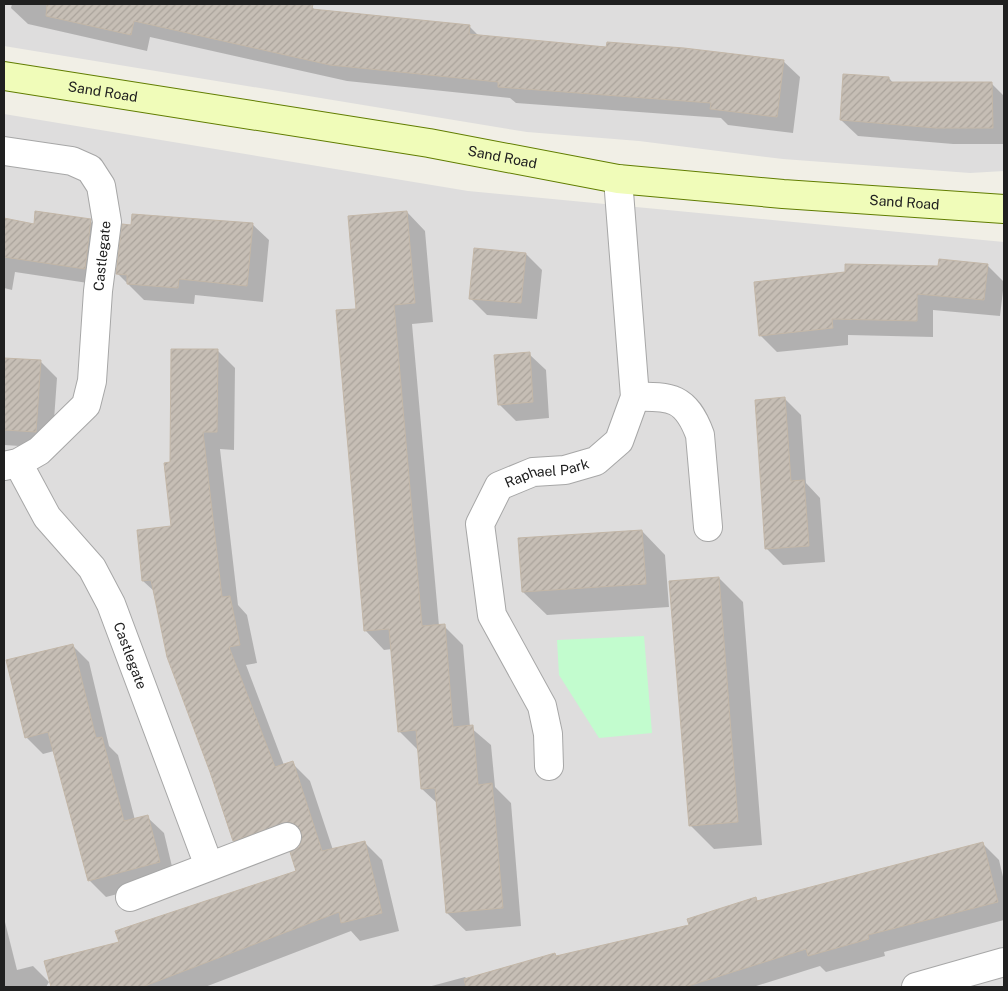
<svg xmlns="http://www.w3.org/2000/svg" width="1008" height="991" font-family="'Public Sans',sans-serif">
  <style>
    .residential { fill: #dedddd }
    .park { fill: #c2fcce }
    .shadow { fill: #0003 }
    .building { fill: url(#building-hatch); stroke: #c3b7a8 }
    .lines { fill: none; stroke-linecap: round; stroke-linejoin: round }
    .street-casing { stroke: #a7a7a7; stroke-width: 30 }
    .secondary-casing { stroke: #617d01; stroke-width: 30 }
    .street { stroke: #fff; stroke-width: 28 }
    .secondary { stroke: #f0fcb9; stroke-width: 28 }
    .labels { text-anchor: middle; dominant-baseline: central; stroke-width: 4; stroke-linejoin: round; paint-order: stroke }
    .street-label { font-size: 14px; fill: #202020; stroke: #fff }
  </style>
  <defs>
    <pattern id="building-hatch" width="6" height="6" patternUnits="userSpaceOnUse" patternTransform="scale(1.25)"><rect width="6" height="6" fill="#c6beb5"/><path d="M-1 1l2-2M0 6l6-6M5 7l2-2" fill="none" stroke="#aaa39b"/></pattern>
  </defs>
  <rect width="100%" height="100%" fill="#f1efe6"/>
  <!-- residential -->
  <path class="residential" d="M 4,4 L 1004,4 L 1004,171 L 970,173 L 783,159 L 639,141 L 527,132 L 4,46 Z
    M 4,114 L 468,191 L 1004,242 L 1004,987 L 4,987 Z"/>
  <!-- park -->
  <path class="park" d="M 644,636 L 652,733 L 599,738 L 559,675 L 557,640 Z"/>
  <!-- shadow -->
  <path class="shadow" d="M 12,4 L 299,4 L 312,7 L 316,11 L 469,26 L 480,37 L 783,61 L 800,77 L 793,133 L 728,125 L 721,118 L 516,103 L 510,98 L 347,81 L 150,37 L 147,51 L 28,24 L 11,8 Z
    M 889,78 L 894,84 L 991,83 L 1004,96 L 1004,144 L 953,144 L 858,136 L 841,120 Z
    M 407,212 L 425,231 L 433,322 L 412,324 L 439,626 L 444,626 L 463,645 L 470,727 L 491,745 L 495,787 L 511,803 L 521,926 L 466,931 L 447,913 L 438,804 L 422,789 L 418,750 L 399,731 L 392,649 L 384,650 L 366,631 L 357,310 Z
    M 4,220 L 35,225 L 90,221 L 107,237 L 101,285 L 15,272 L 12,290 L 4,288 Z
    M 252,224 L 269,240 L 263,302 L 195,295 L 194,304 L 144,300 L 117,273 Z
    M 526,254 L 542,270 L 537,319 L 487,315 L 470,298 Z
    M 987,265 L 1004,282 L 1000,316 L 933,310 L 933,337 L 848,335 L 848,345 L 777,352 L 760,335 L 939,267 Z
    M 217,350 L 235,368 L 234,450 L 220,449 L 238,605 L 247,615 L 257,663 L 246,665 L 284,765 L 292,763 L 310,781 L 333,850 L 364,842 L 382,860 L 399,931 L 360,941 L 351,931 L 205,987 L 52,987 L 46,962 L 121,943 L 297,872 L 300,848 L 304,840 L 252,858 L 234,840 L 155,592 L 143,581 L 172,527 L 172,464 Z
    M 529,354 L 546,370 L 549,418 L 516,421 L 499,404 Z
    M 41,362 L 57,378 L 52,448 L 4,445 L 4,374 Z
    M 785,399 L 801,415 L 806,483 L 820,498 L 825,562 L 783,565 L 767,549 Z
    M 642,531 L 665,555 L 669,607 L 547,615 L 523,592 Z
    M 719,578 L 743,602 L 762,845 L 714,849 L 690,825 Z
    M 72,645 L 89,662 L 109,746 L 118,755 L 135,820 L 147,817 L 164,833 L 175,879 L 106,897 L 89,880 L 54,751 L 43,754 L 26,737 Z
    M 982,843 L 999,860 L 1004,881 L 1004,920 L 884,952 L 885,956 L 826,972 L 820,966 L 753,987 L 428,987 L 465,977 L 467,979 L 555,954 L 557,957 L 690,926 L 755,898 L 759,902 Z
    M 4,918 L 17,970 L 33,966 L 49,982 L 46,987 L 4,987 Z"/>
  <!-- building -->
  <path class="building" d="M 47,4 L 313,4 L 312,9 L 470,25 L 469,34 L 606,47 L 607,42 L 684,48 L 784,60 L 777,117 L 710,109 L 711,103 L 498,87 L 498,82 L 330,65 L 134,21 L 131,35 L 46,16 Z
    M 843,74 L 889,77 L 889,82 L 992,82 L 993,128 L 936,128 L 840,120 Z
    M 35,211 L 91,219 L 85,269 L 4,257 L 4,218 L 34,224 Z
    M 407,211 L 415,303 L 394,305 L 422,626 L 445,624 L 453,727 L 473,725 L 478,785 L 492,783 L 503,908 L 446,913 L 435,788 L 421,789 L 416,730 L 398,732 L 389,629 L 364,631 L 336,310 L 356,309 L 348,216 Z
    M 132,214 L 253,223 L 247,286 L 179,279 L 178,288 L 127,284 L 127,275 L 116,274 L 122,224 L 131,225 Z
    M 474,248 L 526,253 L 521,303 L 469,299 Z
    M 939,259 L 988,264 L 984,300 L 917,294 L 917,321 L 832,319 L 833,328 L 759,336 L 754,282 L 845,272 L 845,264 L 938,266 Z
    M 171,349 L 218,349 L 217,432 L 203,432 L 222,597 L 230,596 L 240,645 L 229,647 L 275,767 L 293,761 L 322,851 L 365,841 L 382,913 L 341,923 L 339,912 L 142,987 L 51,987 L 44,961 L 119,942 L 115,931 L 296,871 L 290,852 L 299,847 L 302,840 L 301,831 L 296,825 L 289,822 L 233,841 L 210,772 L 167,657 L 151,580 L 142,581 L 137,530 L 171,526 L 164,463 L 170,462 Z
    M 530,352 L 533,402 L 498,405 L 494,355 Z
    M 4,358 L 41,360 L 36,432 L 4,430 Z
    M 785,397 L 791,481 L 804,480 L 809,546 L 765,549 L 755,400 Z
    M 642,530 L 646,584 L 522,592 L 518,538 Z
    M 719,577 L 738,822 L 689,826 L 669,581 Z
    M 73,644 L 96,738 L 102,737 L 124,821 L 148,815 L 160,862 L 88,881 L 48,732 L 25,738 L 6,660 Z
    M 983,842 L 998,902 L 868,935 L 869,939 L 808,956 L 806,949 L 685,987 L 466,987 L 464,979 L 555,953 L 556,956 L 689,925 L 687,919 L 756,897 L 757,901 Z"/>
  <g class="lines">
    <!-- street casing -->
    <g class="street-casing">
      <g id="street">
        <path d="M 4,151 L 72,161 L 90,169 L 101,186 L 107,222 L 98,291 L 92,381 L 86,405 L 39,451 L 18,463 L 4,466"/>
        <path d="M 635,397 C 671,396 686,397 700,435 L 708,527"/>
        <path id="s1" d="M 18,463 L 47,517 L 92,568 L 111,604 L 209,866"/>
        <path id="s2" d="M 549,766 L 548,734 L 542,706 L 492,615 L 480,524 L 499,486 L 533,472 L 565,470 L 596,461 L 619,441 L 635,397 L 618,179"/>
        <path d="M 130,897 L 287,837"/>
        <path d="M 916,987 L 1004,962"/>
      </g>
    </g>
    <!-- secondary casing -->
    <g class="secondary-casing">
      <g id="secondary">
        <path id="s3" d="M 4,76 L 429,143 L 618,179 L 783,194 L 1004,209"/>
      </g>
    </g>
    <!-- street -->
    <use href="#street" class="street"/>
    <!-- secondary -->
    <use href="#secondary" class="secondary"/>
  </g>
  <g class="labels">
    <!-- street labels -->
    <g class="street-label">
      <text stroke="none"><textPath href="#s3" startOffset="100">Sand Road</textPath></text>
      <text stroke="none"><textPath href="#s3" startOffset="505">Sand Road</textPath></text>
      <text stroke="none"><textPath href="#s3" startOffset="910">Sand Road</textPath></text>
      <text transform="translate(102 256) rotate(-84)">Castlegate</text>
      <text stroke="none"><textPath href="#s2" startOffset="349">Raphael Park</textPath></text>
      <text stroke="none"><textPath href="#s1" startOffset="225">Castlegate</textPath></text>
    </g>
  </g>
  <!-- border -->
  <rect width="1008" height="991" fill="none" stroke="#202020" stroke-width="10"/>
</svg>
